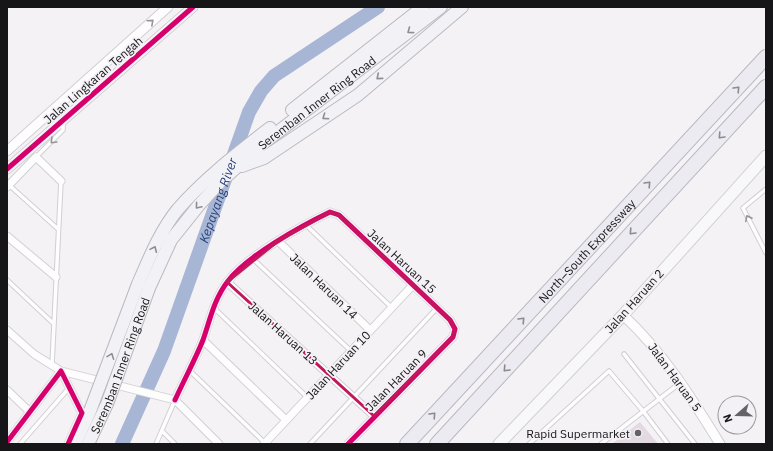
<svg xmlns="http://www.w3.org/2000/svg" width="773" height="451" font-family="'IBM Plex Sans',sans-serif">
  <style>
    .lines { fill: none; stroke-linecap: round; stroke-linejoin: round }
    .river { stroke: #a8b6d6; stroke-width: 14 }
    .building { fill: #e2d9e1 }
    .service-casing { stroke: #d1cfd2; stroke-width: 5.5 }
    .minor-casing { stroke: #d1cfd2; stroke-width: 9 }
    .tertiary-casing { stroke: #d1cfd2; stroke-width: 11 }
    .secondary-casing { stroke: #d1cfd2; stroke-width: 13 }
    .primary-casing { stroke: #bab9c1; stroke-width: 14 }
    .motorway-casing { stroke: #bab9c1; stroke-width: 16 }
    .service { stroke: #fdfdfe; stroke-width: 3.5 }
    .minor { stroke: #fdfdfe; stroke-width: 7 }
    .tertiary { stroke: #fdfdfe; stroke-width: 9 }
    .secondary { stroke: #f8f8fa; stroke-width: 11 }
    .primary { stroke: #f2f2f6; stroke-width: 12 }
    .motorway { stroke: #ecebf1; stroke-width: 14 }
    .primary-bridge-casing { stroke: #bab9c1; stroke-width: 14; stroke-linecap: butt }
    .primary-bridge { stroke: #f2f2f6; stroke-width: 12 }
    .cycleway-casing { stroke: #f4f1f6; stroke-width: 8 }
    .cycleway { stroke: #d6006c; stroke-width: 5 }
    .oneway { stroke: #959596 }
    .oneway2 { stroke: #8f8f92 }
    .oneway3 { stroke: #8c8b8f }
    .marked { fill: none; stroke: #c2185b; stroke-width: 3; stroke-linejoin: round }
    .poi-dot { fill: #646265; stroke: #f4f1f6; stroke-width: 1.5 }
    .labels { text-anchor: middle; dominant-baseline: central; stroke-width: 3.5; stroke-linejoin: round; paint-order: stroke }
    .street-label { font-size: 12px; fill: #161517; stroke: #f4f1f6 }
    .poi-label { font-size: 12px; fill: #161517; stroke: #f4f1f6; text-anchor: end }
    .water-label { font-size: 13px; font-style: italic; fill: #2a437b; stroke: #f4f1f6 }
  </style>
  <rect width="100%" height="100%" fill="#f4f2f5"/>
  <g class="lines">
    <!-- river -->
    <path class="river" id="s1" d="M 122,444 L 164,351 L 249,112 L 261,91 L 274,76 L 378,7"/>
  </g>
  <!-- building -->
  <path class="building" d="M 640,422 L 658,444 L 612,444 Z"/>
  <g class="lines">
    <!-- service casing -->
    <g class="service-casing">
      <path id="service" d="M 36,157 L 63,130 L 63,122
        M 9,185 L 58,229
        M 766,189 L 743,208 L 766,253
        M 306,225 L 391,307
        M 253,259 L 351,351
        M 7,280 L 54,324
        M 214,308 L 307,397
        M 624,354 L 695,444
        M 52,365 L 61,181
        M 189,370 L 265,443
        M 162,431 L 175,444
        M 20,444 L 69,388
        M 156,444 L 175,400
        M 310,444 L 437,308
        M 529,444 L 609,371 L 643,411 L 668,444
        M 601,444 L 680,383"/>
    </g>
    <!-- minor casing -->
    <g class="minor-casing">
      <path id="minor" d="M 7,187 L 36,157 L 61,181
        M 7,236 L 56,277
        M 278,241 L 370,330
        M 227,282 L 374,416
        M 7,330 L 34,354 L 61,371 L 175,400 L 219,444
        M 203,340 L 286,420
        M 7,390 L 30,412
        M 175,400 C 184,380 195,360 203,340 C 210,320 214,299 228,281 C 247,256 301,226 330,212 L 339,215 L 450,320 L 455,329 L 453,337 L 348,444
        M 7,442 L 61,371 L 82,413 L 68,444
        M 264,444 L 413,285"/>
    </g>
    <!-- tertiary casing -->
    <g class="tertiary-casing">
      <path id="tertiary" d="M 7,151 L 168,7
        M 7,169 L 193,7
        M 623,315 C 663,352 691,397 720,444"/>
    </g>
    <!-- secondary casing -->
    <g class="secondary-casing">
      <path id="secondary" d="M 499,444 L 623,315 L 766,156"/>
    </g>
    <!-- primary casing -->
    <g class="primary-casing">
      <g id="primary">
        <path d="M 292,110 L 423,7"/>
        <path d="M 242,166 L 264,158 L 358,95 L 462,7"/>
        <path d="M 138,284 C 149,259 160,231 178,209 C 205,178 238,153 270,128"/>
        <path id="s2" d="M 149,288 L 171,240 L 199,205 L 220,182 L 266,141 L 441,7"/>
      </g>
    </g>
    <!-- motorway casing -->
    <g class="motorway-casing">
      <g id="motorway">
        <path id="s3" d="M 407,444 L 766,57"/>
        <path d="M 437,444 L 766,87"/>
      </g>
    </g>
    <!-- service -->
    <use href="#service" class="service"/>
    <!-- minor -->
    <use href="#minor" class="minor"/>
    <!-- tertiary -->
    <use href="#tertiary" class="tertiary"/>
    <!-- secondary -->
    <use href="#secondary" class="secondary"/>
    <!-- primary -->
    <use href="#primary" class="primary"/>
    <!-- motorway -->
    <use href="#motorway" class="motorway"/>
    <!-- primary-bridge casing -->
    <g class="primary-bridge-casing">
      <g id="primary-bridge">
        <path d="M 75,444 L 90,411 L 138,284"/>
        <path id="s4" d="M 88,444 L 107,404 L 149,288"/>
      </g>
    </g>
    <!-- primary-bridge -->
    <use href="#primary-bridge" class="primary-bridge"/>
    <!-- cycleway casing -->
    <g class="cycleway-casing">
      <path id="cycleway" d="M 7,169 L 193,7
        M 175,400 C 184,380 195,360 203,340 C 210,320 214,299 228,281 C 247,256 301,226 330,212 L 339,215 L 450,320 L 455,329 L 453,337 L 348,444
        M 7,442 L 61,371 L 82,413 L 68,444"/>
    </g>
    <!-- cycleway -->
    <use href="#cycleway" class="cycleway"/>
  </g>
  <!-- one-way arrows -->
  <defs><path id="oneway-chevron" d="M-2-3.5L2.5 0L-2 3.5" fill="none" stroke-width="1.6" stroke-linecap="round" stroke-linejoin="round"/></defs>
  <g class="oneway">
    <use href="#oneway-chevron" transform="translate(151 22) rotate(-42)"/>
    <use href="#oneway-chevron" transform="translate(53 141) rotate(135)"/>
    <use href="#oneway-chevron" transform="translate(748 218) rotate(-117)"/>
  </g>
  <g class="oneway2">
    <use href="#oneway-chevron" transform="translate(410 31) rotate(143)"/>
    <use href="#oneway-chevron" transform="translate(379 77) rotate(140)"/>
    <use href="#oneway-chevron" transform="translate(325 117) rotate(146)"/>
    <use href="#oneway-chevron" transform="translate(198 206) rotate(130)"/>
    <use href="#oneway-chevron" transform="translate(154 249) rotate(-66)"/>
    <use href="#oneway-chevron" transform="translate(111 356) rotate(-69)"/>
  </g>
  <g class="oneway3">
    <use href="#oneway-chevron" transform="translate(737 89) rotate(-47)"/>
    <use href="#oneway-chevron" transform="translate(721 136) rotate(133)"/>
    <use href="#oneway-chevron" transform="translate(648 184) rotate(-47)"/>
    <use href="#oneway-chevron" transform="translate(632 232) rotate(133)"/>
    <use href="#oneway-chevron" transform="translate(522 320) rotate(-47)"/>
    <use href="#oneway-chevron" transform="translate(506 369) rotate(133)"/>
    <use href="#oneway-chevron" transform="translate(433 415) rotate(-47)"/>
  </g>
  <!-- marked area -->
  <path class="marked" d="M 330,212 L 339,215 L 450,320 L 455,329 L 453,337 L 374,416 L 227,282 L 278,241 Z"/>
  <!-- markers -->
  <circle class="poi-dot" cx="638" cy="433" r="4"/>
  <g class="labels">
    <!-- street labels -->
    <g class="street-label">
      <text transform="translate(93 80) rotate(-41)">Jalan Lingkaran Tengah</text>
      <text stroke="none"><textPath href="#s2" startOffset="254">Seremban Inner Ring Road</textPath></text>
      <text stroke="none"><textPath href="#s3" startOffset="264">North–South Expressway</textPath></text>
      <text transform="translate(402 261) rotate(43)">Jalan Haruan 15</text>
      <text transform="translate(324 286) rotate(44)">Jalan Haruan 14</text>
      <text transform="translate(634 301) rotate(-48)">Jalan Haruan 2</text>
      <text transform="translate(283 333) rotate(42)">Jalan Haruan 13</text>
      <text stroke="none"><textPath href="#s4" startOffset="85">Seremban Inner Ring Road</textPath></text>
      <text transform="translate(338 365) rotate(-47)">Jalan Haruan 10</text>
      <text transform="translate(675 377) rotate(54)">Jalan Haruan 5</text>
      <text transform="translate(396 380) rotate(-45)">Jalan Haruan 9</text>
    </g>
    <!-- poi labels -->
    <g class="poi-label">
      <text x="630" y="433">Rapid Supermarket</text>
    </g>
    <!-- water labels -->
    <g class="water-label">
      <text stroke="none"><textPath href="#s1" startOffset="262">Kepayang River</textPath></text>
    </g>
  </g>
  <!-- border -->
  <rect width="773" height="451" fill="none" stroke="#161517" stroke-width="16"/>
  <!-- north arrow -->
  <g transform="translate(737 415) rotate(250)"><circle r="19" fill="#f4f1f6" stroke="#9b999d"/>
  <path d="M0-3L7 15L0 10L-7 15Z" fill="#646265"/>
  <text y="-6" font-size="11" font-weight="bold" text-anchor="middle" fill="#161517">N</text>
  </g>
</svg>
